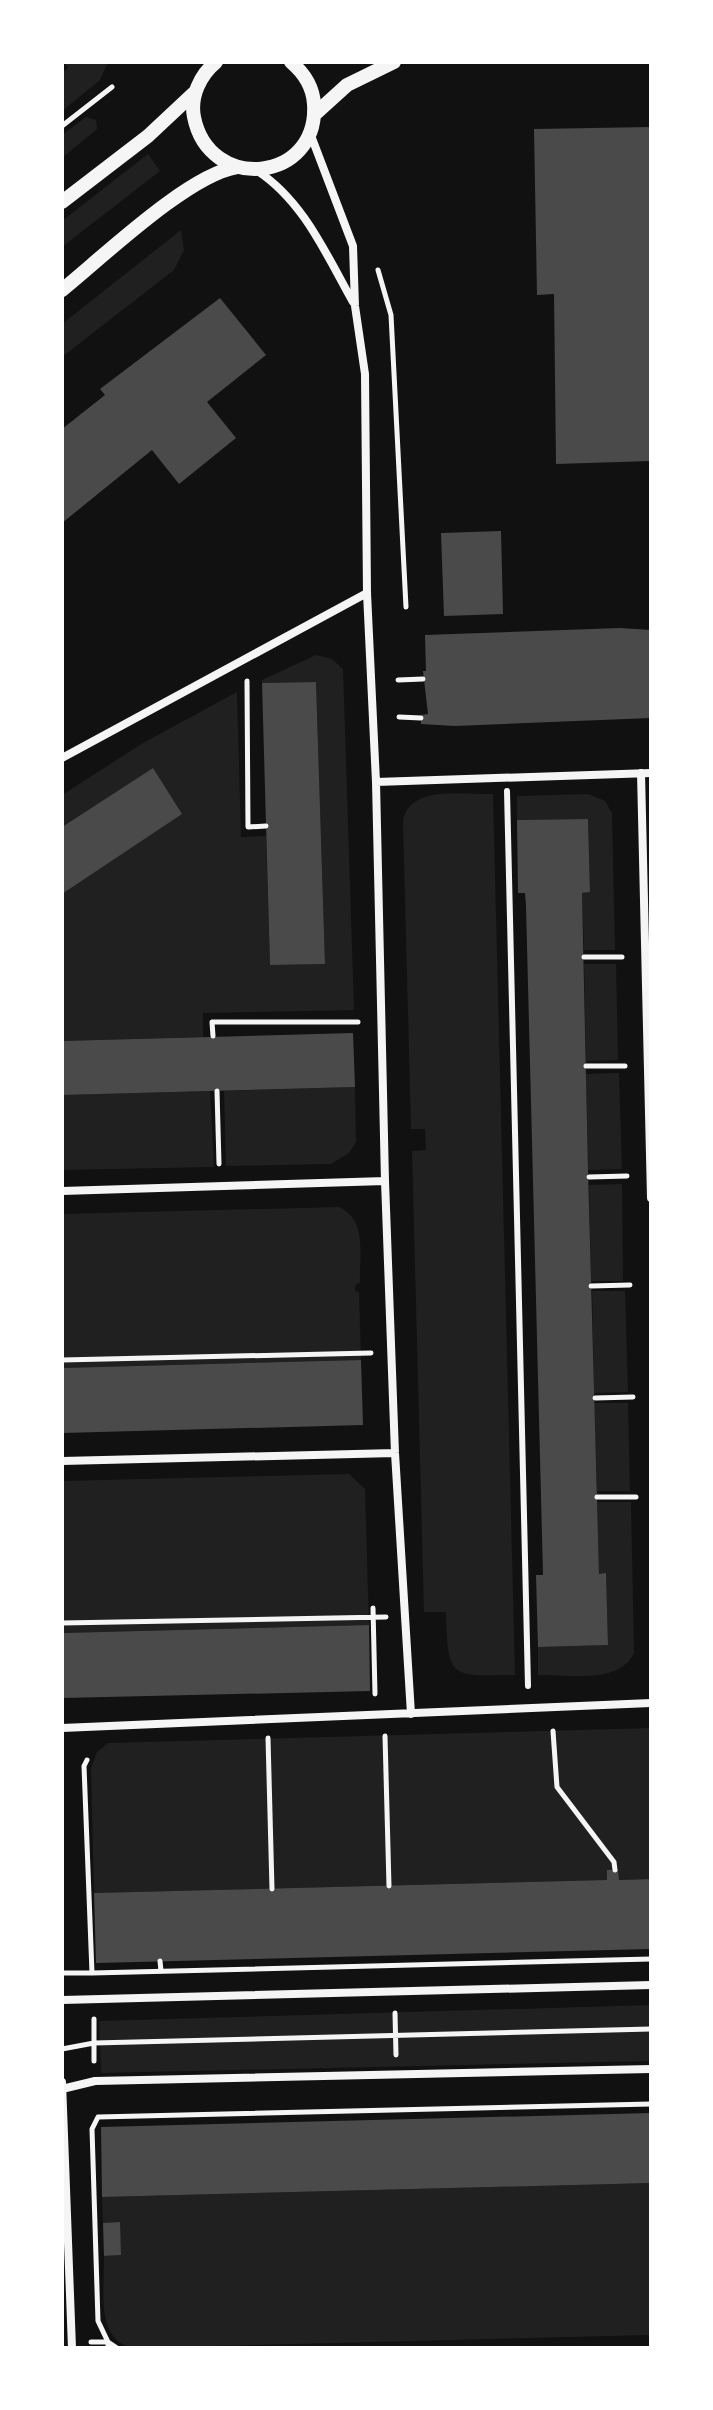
<svg xmlns="http://www.w3.org/2000/svg" width="713" height="2410" font-family="'DM Sans',sans-serif">
  <style>
    .green { fill: #202020 }
    .building { fill: #4a4a4a }
    .lines { fill: none; stroke-linecap: round; stroke-linejoin: round }
    .path { stroke: #f5f5f5; stroke-width: 5 }
    .service { stroke: #f5f5f5; stroke-width: 6 }
    .minor { stroke: #f5f5f5; stroke-width: 8 }
    .tertiary { stroke: #f5f5f5; stroke-width: 14 }
  </style>
  <rect width="100%" height="100%" fill="#111"/>
  <!-- green -->
  <path class="green" d="M 64,62 L 108,62 L 100,80 L 62,111 L 62,73 L 68,68 Z
    M 86,117 L 96,120 L 97,129 L 62,158 L 62,135 Z
    M 148,154 L 160,171 L 62,247 L 62,221 Z
    M 181,230 L 184,250 L 174,270 L 62,357 L 62,324 Z
    M 316,655 L 332,659 L 343,669 L 354,1010 L 203,1013 L 203,1037 L 62,1041 L 62,894 L 181,814 L 153,768 L 62,827 L 62,795 L 143,743 L 237,692 L 241,837 L 266,836 L 270,965 L 325,964 L 316,682 L 262,683 L 262,680 Z
    M 493,794 L 515,1675 C 449,1676 448,1679 446,1612 L 424,1612 L 412,1151 L 426,1150 L 425,1129 L 411,1129 L 403,822 C 408,784 464,795 493,794 Z
    M 588,794 L 605,801 L 612,813 L 615,950 L 584,950 L 582,893 L 590,892 L 588,819 L 517,820 L 517,796 Z
    M 584,964 L 616,964 L 618,1060 L 586,1061 Z
    M 619,1073 L 622,1169 L 588,1170 L 586,1074 Z
    M 355,1087 L 356,1142 L 349,1153 L 331,1164 L 226,1166 L 224,1091 Z
    M 210,1091 L 214,1167 L 62,1170 L 62,1095 Z
    M 622,1184 L 623,1281 L 591,1281 L 589,1185 Z
    M 339,1207 C 368,1220 359,1257 360,1283 L 356,1284 L 355,1291 L 359,1292 L 361,1360 L 62,1368 L 62,1214 Z
    M 592,1291 L 625,1291 L 628,1392 L 594,1393 Z
    M 594,1403 L 628,1403 L 630,1491 L 597,1491 Z
    M 349,1474 L 365,1489 L 369,1625 L 62,1633 L 62,1481 Z
    M 597,1502 L 631,1502 L 634,1653 C 619,1685 568,1674 538,1675 L 538,1647 L 608,1645 L 606,1574 L 599,1574 Z
    M 651,1728 L 651,1879 L 619,1880 L 618,1870 L 607,1870 L 607,1880 L 94,1893 L 91,1768 L 97,1752 L 108,1743 Z
    M 651,2005 L 651,2061 L 101,2073 L 99,2021 Z
    M 651,2183 L 651,2335 L 133,2348 C 94,2340 105,2287 104,2256 L 121,2255 L 119,2222 L 103,2223 L 102,2197 Z"/>
  <!-- building -->
  <path class="building" d="M 651,127 L 651,461 L 556,464 L 554,294 L 537,295 L 534,129 Z
    M 220,298 L 266,355 L 207,402 L 236,438 L 179,484 L 152,450 L 62,523 L 62,429 L 105,395 L 100,389 Z
    M 501,531 L 503,614 L 444,616 L 441,533 Z
    M 620,628 L 651,630 L 651,718 L 455,726 L 421,724 L 421,715 L 428,714 L 423,671 L 426,671 L 425,635 Z
    M 316,682 L 325,964 L 270,965 L 262,683 Z
    M 153,768 L 182,814 L 62,894 L 62,827 Z
    M 588,819 L 590,892 L 582,893 L 588,1170 L 599,1574 L 606,1573 L 608,1645 L 538,1647 L 536,1575 L 543,1575 L 526,906 L 525,893 L 518,893 L 517,820 Z
    M 353,1033 L 355,1087 L 62,1095 L 62,1041 Z
    M 361,1360 L 363,1425 L 62,1433 L 62,1368 Z
    M 369,1625 L 370,1691 L 62,1698 L 62,1633 Z
    M 607,1870 L 618,1870 L 619,1880 L 651,1879 L 651,1949 L 96,1963 L 94,1893 L 607,1880 Z
    M 651,2113 L 651,2183 L 102,2197 L 101,2127 Z
    M 120,2222 L 121,2255 L 104,2256 L 103,2223 Z"/>
  <g class="lines">
    <!-- path -->
    <path class="path" d="M 62,126 L 112,87
      M 378,270 L 391,315 L 406,607
      M 398,680 L 423,679
      M 247,681 L 248,827 L 266,826
      M 399,717 L 421,718
      M 584,957 L 622,957
      M 213,1036 L 212,1022 L 358,1022
      M 586,1066 L 625,1066
      M 217,1091 L 219,1164
      M 589,1177 L 627,1176
      M 591,1286 L 630,1285
      M 62,1360 L 371,1353
      M 595,1398 L 633,1397
      M 597,1497 L 636,1497
      M 373,1608 L 375,1694
      M 62,1623 L 386,1617
      M 553,1731 L 557,1787 L 614,1862 L 615,1870
      M 385,1736 L 389,1886
      M 268,1738 L 272,1889
      M 87,1760 L 84,1766 L 92,1973 L 651,1959
      M 160,1961 L 161,1971
      M 62,1973 L 91,1973
      M 395,2013 L 396,2055
      M 94,2019 L 94,2061
      M 62,2049 L 94,2043 L 651,2029
      M 91,2342 L 108,2342 L 108,2348
      M 117,2348 L 108,2342 L 98,2321 L 92,2129 L 98,2117 L 651,2104"/>
    <!-- service -->
    <path class="service" d="M 507,791 L 528,1686"/>
    <!-- minor -->
    <path class="minor" d="M 310,133 L 353,246 L 355,306 L 365,374 L 367,593 L 376,782 L 385,1181 L 395,1453 L 411,1714
      M 256,170 C 303,200 326,254 353,302
      M 62,758 L 367,593
      M 641,773 L 651,1198
      M 376,782 L 651,773
      M 62,1191 L 385,1181
      M 62,1461 L 395,1453
      M 62,1728 L 651,1703
      M 62,2000 L 651,1985
      M 62,2082 L 72,2348
      M 62,2089 L 95,2081 L 651,2069"/>
    <!-- tertiary -->
    <path class="tertiary" d="M 216,62 C 200,75 190,97 194,117 C 209,193 319,183 314,104 C 313,88 304,73 291,62
      M 315,114 L 347,85 L 394,62
      M 62,202 L 148,136 L 195,92
      M 62,290 C 104,256 188,175 237,167"/>
  </g>
  <!-- border -->
  <rect width="713" height="2410" fill="none" stroke="#ffffff" stroke-width="128"/>
</svg>
